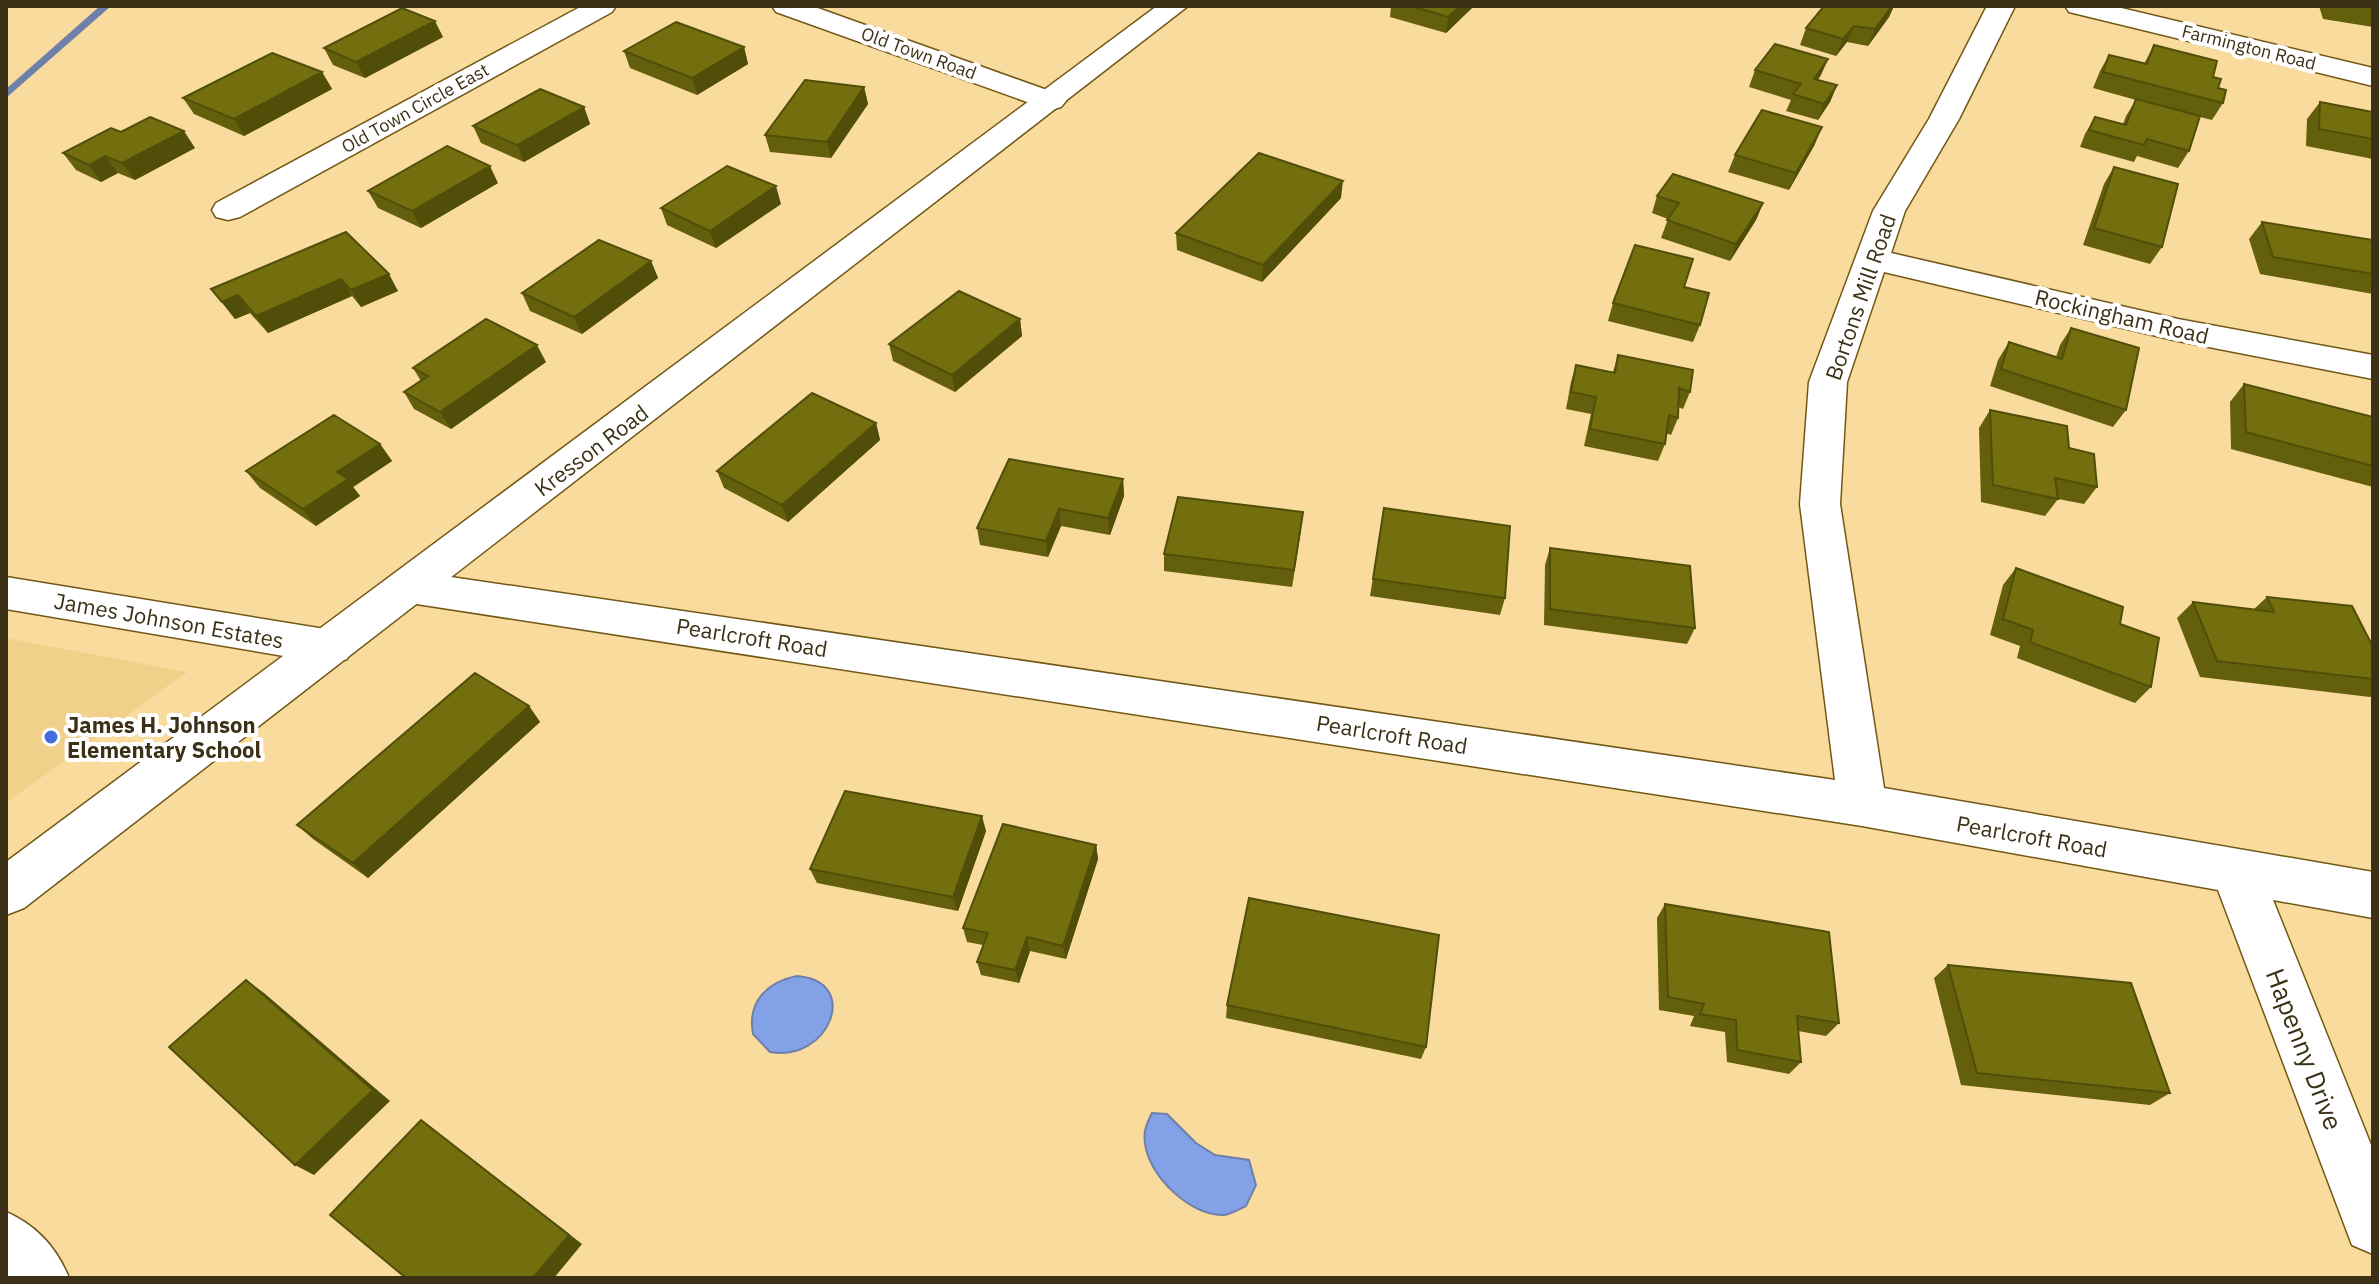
<svg xmlns="http://www.w3.org/2000/svg" width="2379" height="1284" font-family="'IBM Plex Sans',sans-serif">
  <style>
    .built { fill: #f1d18a }
    .water { fill: #83a1e7; stroke: #6e7fa9; stroke-width: 2 }
    .lines { fill: none; stroke-linecap: round; stroke-linejoin: round }
    .stream { fill: #6e7fa9; fill-rule: evenodd }
    .minor-casing { stroke: #725817; stroke-width: 3 }
    .tertiary-casing { stroke: #725817; stroke-width: 3 }
    .minor { fill: #fff; fill-rule: evenodd }
    .tertiary { fill: #fff; fill-rule: evenodd }
    .wall { fill: #645f0c }
    .shaded-wall { fill: #514e0a }
    .building { fill: #746f0e; stroke: #514e0a; stroke-width: 2 }
    .poi-dot { fill: #436ddf; stroke: #fff; stroke-width: 3 }
    .labels { text-anchor: middle; dominant-baseline: central; stroke-width: 8; stroke-linejoin: round; paint-order: stroke }
    .far-street-label { font-size: 18px; fill: #3c3117; stroke: #fff }
    .street-label { font-size: 22px; fill: #3c3117; stroke: #fff }
    .poi-label { font-size: 22px; font-weight: bold; fill: #3c3117; stroke: #fff; text-anchor: start }
    .near-street-label { font-size: 26px; fill: #3c3117; stroke: #fff }
  </style>
  <rect width="100%" height="100%" fill="#f9dc9d"/>
  <!-- built -->
  <path class="built" d="M 6,638 L 187,672 L 6,803 Z"/>
  <!-- water -->
  <path class="water" d="M 797,976 C 862,981 829,1063 770,1052 L 753,1034 C 747,1002 767,982 797,976 Z
    M 1152,1113 L 1167,1114 L 1196,1143 L 1215,1155 L 1249,1160 L 1256,1185 L 1246,1206 C 1239,1209 1230,1215 1223,1215 C 1190,1216 1148,1175 1145,1143 C 1143,1131 1147,1123 1152,1113 Z"/>
  <g class="lines">
    <!-- stream -->
    <path class="stream" d="M 100,6 L 111,6 L 6,98 L 6,89 Z"/>
    <!-- minor casing -->
    <g class="minor-casing">
      <path id="minor" d="M 582,6 L 616,6 L 612,12 L 240,217 L 228,220 L 216,217 L 212,210 L 216,203 Z
        M 772,6 L 812,6 L 1061,95 L 1066,101 L 1061,107 L 1051,110 L 1041,107 L 776,12 Z
        M 1987,6 L 2015,6 L 1959,119 L 1905,211 L 1891,253 L 2178,319 L 2373,355 L 2373,379 L 2178,341 L 1884,272 L 1847,382 L 1840,504 L 1884,788 L 2373,872 L 2373,918 L 2273,900 L 2373,1150 L 2373,1254 L 2352,1245 L 2218,890 L 1862,826 L 410,603 L 395,598 L 389,587 L 395,576 L 410,571 L 1835,780 L 1800,504 L 1809,382 L 1873,211 L 1929,119 Z
        M 2065,6 L 2113,6 L 2373,68 L 2373,86 L 2069,12 Z
        M 6,577 L 331,630 L 347,635 L 353,647 L 347,659 L 331,664 L 6,609 Z
        M 6,1212 C 36,1225 57,1248 69,1278 L 6,1278 Z"/>
    </g>
    <!-- tertiary casing -->
    <g class="tertiary-casing">
      <path id="tertiary" d="M 1157,6 L 1188,6 L 24,908 L 6,915 L 6,862 Z"/>
    </g>
    <!-- minor -->
    <use href="#minor" class="minor"/>
    <!-- tertiary -->
    <use href="#tertiary" class="tertiary"/>
  </g>
  <!-- wall -->
  <path class="wall" d="M 1391,6 L 1474,6 L 1446,33 L 1390,17 Z
    M 1824,6 L 1894,6 L 1889,17 L 1868,46 L 1847,42 L 1836,56 L 1800,45 L 1806,28 Z
    M 2319,6 L 2373,6 L 2373,27 L 2323,19 Z
    M 443,37 L 365,78 L 333,65 L 324,48 Z
    M 2154,45 L 2213,77 L 2223,103 L 2212,120 L 2200,117 L 2189,151 L 2178,168 L 2137,156 L 2134,162 L 2080,147 L 2085,134 L 2095,117 L 2123,124 L 2126,116 L 2136,100 L 2093,88 L 2100,71 L 2109,55 L 2144,64 Z
    M 744,47 L 748,64 L 697,95 L 630,68 L 624,51 Z
    M 1828,59 L 1818,80 L 1837,85 L 1830,102 L 1818,120 L 1786,111 L 1791,100 L 1749,87 L 1755,70 Z
    M 322,72 L 332,89 L 244,136 L 194,114 L 183,98 Z
    M 864,87 L 868,104 L 831,158 L 770,152 L 765,135 Z
    M 2320,102 L 2373,112 L 2373,159 L 2306,146 L 2307,119 Z
    M 584,107 L 590,124 L 524,162 L 481,143 L 473,126 Z
    M 121,132 L 195,148 L 135,180 L 118,173 L 101,182 L 76,170 L 63,153 Z
    M 1815,144 L 1789,190 L 1728,172 L 1735,155 Z
    M 2114,167 L 2162,247 L 2150,264 L 2083,245 L 2104,184 Z
    M 498,183 L 421,228 L 378,208 L 368,191 Z
    M 1657,196 L 1763,203 L 1756,220 L 1730,261 L 1661,238 L 1668,219 L 1652,213 Z
    M 1341,198 L 1262,282 L 1177,250 L 1176,233 Z
    M 781,204 L 716,248 L 667,225 L 661,208 Z
    M 2262,222 L 2373,240 L 2373,294 L 2260,274 L 2249,239 Z
    M 346,232 L 398,291 L 361,307 L 352,296 L 268,333 L 250,313 L 235,319 L 211,289 Z
    M 651,261 L 658,278 L 582,334 L 530,311 L 522,293 Z
    M 1684,287 L 1700,325 L 1693,342 L 1608,321 L 1613,303 Z
    M 1020,319 L 1022,336 L 955,392 L 893,361 L 889,344 Z
    M 2071,328 L 2126,410 L 2113,427 L 1990,386 L 1998,360 L 2009,342 L 2056,357 L 2060,345 Z
    M 1618,355 L 1690,392 L 1683,409 L 1678,407 L 1678,418 L 1671,435 L 1666,433 L 1665,444 L 1658,461 L 1584,446 L 1591,414 L 1566,409 L 1571,382 L 1576,365 L 1613,372 Z
    M 546,362 L 451,429 L 414,409 L 404,392 L 421,381 L 413,368 Z
    M 2244,384 L 2373,417 L 2373,487 L 2231,449 L 2230,402 Z
    M 1990,410 L 2069,448 L 2097,487 L 2084,504 L 2058,499 L 2045,516 L 1981,502 L 1979,428 Z
    M 876,423 L 880,440 L 788,522 L 724,488 L 717,471 Z
    M 380,444 L 392,461 L 353,487 L 360,496 L 316,526 L 260,488 L 246,471 Z
    M 1123,479 L 1124,496 L 1110,535 L 1061,526 L 1048,557 L 980,545 L 977,528 Z
    M 1384,508 L 1505,598 L 1500,615 L 1370,596 Z
    M 1301,529 L 1292,587 L 1164,571 L 1164,554 Z
    M 1550,548 L 1695,628 L 1687,644 L 1544,625 L 1545,565 Z
    M 2016,568 L 2120,624 L 2151,687 L 2135,703 L 2017,658 L 2020,646 L 1990,635 L 2003,585 Z
    M 2267,597 L 2373,647 L 2373,695 L 2370,697 L 2200,677 L 2177,618 L 2193,602 L 2254,609 Z
    M 529,706 L 540,722 L 368,878 L 313,839 L 297,825 Z
    M 986,831 L 958,911 L 817,883 L 810,869 Z
    M 1096,845 L 1098,859 L 1066,959 L 1030,951 L 1019,983 L 981,975 L 977,962 L 983,945 L 967,942 L 963,928 Z
    M 1665,904 L 1839,1023 L 1826,1036 L 1798,1031 L 1801,1062 L 1789,1074 L 1727,1062 L 1725,1032 L 1690,1026 L 1694,1016 L 1659,1010 L 1657,918 Z
    M 1948,965 L 2170,1093 L 2150,1105 L 1961,1085 L 1934,978 Z
    M 1227,1005 L 1426,1047 L 1421,1059 L 1226,1018 Z"/>
  <!-- shaded-wall -->
  <path class="shaded-wall" d="M 1460,6 L 1474,6 L 1446,33 L 1448,17 Z
    M 1892,6 L 1894,6 L 1889,17 L 1868,46 L 1875,29 Z
    M 435,21 L 443,37 L 365,78 L 356,62 Z
    M 1854,26 L 1847,42 L 1836,56 L 1843,39 Z
    M 744,47 L 748,64 L 697,95 L 692,78 Z
    M 1828,59 L 1821,75 L 1807,95 L 1814,79 Z
    M 322,72 L 332,89 L 244,136 L 234,119 Z
    M 1837,85 L 1830,102 L 1818,120 L 1824,104 Z
    M 864,87 L 868,104 L 831,158 L 827,142 Z
    M 584,107 L 590,124 L 524,162 L 517,145 Z
    M 1822,127 L 1815,144 L 1789,190 L 1796,173 Z
    M 184,131 L 195,148 L 135,180 L 122,163 Z
    M 105,156 L 118,173 L 101,182 L 89,165 Z
    M 490,166 L 498,183 L 421,228 L 412,211 Z
    M 1343,181 L 1341,198 L 1262,282 L 1263,265 Z
    M 776,186 L 781,204 L 716,248 L 710,231 Z
    M 1763,203 L 1756,220 L 1730,261 L 1736,244 Z
    M 651,261 L 658,278 L 582,334 L 574,317 Z
    M 389,274 L 398,291 L 361,307 L 351,290 Z
    M 341,279 L 352,296 L 268,333 L 256,316 Z
    M 238,295 L 250,313 L 235,319 L 222,302 Z
    M 1020,319 L 1022,336 L 955,392 L 952,375 Z
    M 537,345 L 546,362 L 451,429 L 440,412 Z
    M 876,423 L 880,440 L 788,522 L 782,505 Z
    M 380,444 L 392,461 L 353,487 L 360,496 L 316,526 L 303,509 L 337,472 Z
    M 1123,479 L 1124,496 L 1110,535 L 1108,518 Z
    M 1059,509 L 1061,526 L 1048,557 L 1046,541 Z
    M 1303,512 L 1301,529 L 1292,587 L 1294,570 Z
    M 529,706 L 540,722 L 368,878 L 353,863 Z
    M 982,816 L 986,831 L 958,911 L 953,897 Z
    M 1096,845 L 1098,859 L 1066,959 L 1063,946 Z
    M 1027,937 L 1030,951 L 1019,983 L 1015,970 Z
    M 246,980 L 264,993 L 390,1101 L 314,1175 L 295,1165 Z
    M 421,1120 L 582,1244 L 554,1278 L 533,1278 Z"/>
  <!-- building -->
  <path class="building" d="M 1411,6 L 1460,6 L 1448,17 Z
    M 1824,6 L 1892,6 L 1875,29 L 1854,26 L 1843,39 L 1806,28 Z
    M 402,8 L 435,21 L 356,62 L 324,48 Z
    M 676,22 L 744,47 L 692,78 L 624,51 Z
    M 1775,44 L 1828,59 L 1814,79 L 1837,85 L 1824,104 L 1793,94 L 1801,84 L 1755,70 Z
    M 2154,45 L 2217,61 L 2213,77 L 2221,79 L 2218,88 L 2226,90 L 2223,103 L 2103,72 L 2109,55 L 2147,64 Z
    M 272,53 L 322,72 L 234,119 L 183,98 Z
    M 805,80 L 864,87 L 827,142 L 765,135 Z
    M 540,89 L 584,107 L 517,145 L 473,126 Z
    M 2136,99 L 2200,116 L 2189,151 L 2147,139 L 2144,145 L 2089,130 L 2095,117 L 2126,125 Z
    M 2320,102 L 2373,112 L 2373,139 L 2319,129 Z
    M 1762,110 L 1822,127 L 1796,173 L 1735,155 Z
    M 150,117 L 184,131 L 122,163 L 105,156 L 89,165 L 63,153 L 111,128 L 121,132 Z
    M 447,146 L 490,166 L 412,211 L 368,191 Z
    M 1259,153 L 1343,181 L 1263,265 L 1176,233 Z
    M 727,166 L 776,186 L 710,231 L 661,208 Z
    M 2114,167 L 2178,184 L 2162,247 L 2094,228 Z
    M 1673,174 L 1763,203 L 1736,244 L 1667,220 L 1679,203 L 1657,196 Z
    M 2262,222 L 2373,240 L 2373,274 L 2273,257 Z
    M 346,232 L 389,274 L 351,290 L 341,279 L 256,316 L 238,295 L 222,302 L 211,289 Z
    M 599,240 L 651,261 L 574,317 L 522,293 Z
    M 1635,245 L 1693,259 L 1684,287 L 1709,293 L 1700,325 L 1613,303 Z
    M 959,291 L 1020,319 L 952,375 L 889,344 Z
    M 486,319 L 537,345 L 440,412 L 404,392 L 428,376 L 413,368 Z
    M 2071,328 L 2139,348 L 2126,410 L 2001,369 L 2009,342 L 2062,359 Z
    M 1618,355 L 1693,370 L 1690,392 L 1679,388 L 1678,418 L 1669,415 L 1665,444 L 1590,429 L 1596,397 L 1571,392 L 1576,365 L 1615,373 Z
    M 2244,384 L 2373,417 L 2373,466 L 2246,432 Z
    M 812,393 L 876,423 L 782,505 L 717,471 Z
    M 1990,410 L 2067,426 L 2069,448 L 2094,454 L 2097,487 L 2055,478 L 2058,499 L 1993,485 Z
    M 334,415 L 380,444 L 337,472 L 348,479 L 303,509 L 246,471 Z
    M 1009,459 L 1123,479 L 1108,518 L 1059,509 L 1046,541 L 977,528 Z
    M 1178,497 L 1303,512 L 1294,570 L 1164,554 Z
    M 1384,508 L 1510,526 L 1505,598 L 1373,579 Z
    M 1550,548 L 1690,566 L 1695,628 L 1550,609 Z
    M 2016,568 L 2123,607 L 2120,624 L 2159,638 L 2151,687 L 2030,642 L 2033,630 L 2003,619 Z
    M 2267,597 L 2352,606 L 2373,647 L 2373,679 L 2217,661 L 2193,602 L 2274,612 Z
    M 475,673 L 529,706 L 353,863 L 297,825 Z
    M 845,791 L 982,816 L 953,897 L 810,869 Z
    M 1003,824 L 1096,845 L 1063,946 L 1027,937 L 1015,970 L 977,962 L 988,933 L 963,928 Z
    M 1249,898 L 1439,935 L 1426,1047 L 1227,1005 Z
    M 1665,904 L 1829,932 L 1839,1023 L 1797,1016 L 1801,1062 L 1737,1050 L 1736,1020 L 1700,1014 L 1704,1004 L 1668,997 Z
    M 1948,965 L 2131,983 L 2170,1093 L 1977,1073 Z
    M 246,980 L 373,1090 L 295,1165 L 169,1047 Z
    M 421,1120 L 569,1235 L 533,1278 L 406,1278 L 330,1215 Z"/>
  <!-- markers -->
  <circle class="poi-dot" cx="51" cy="737" r="8"/>
  <g class="labels">
    <!-- far-street labels -->
    <g class="far-street-label">
      <text transform="translate(2249 47) rotate(14)">Farmington Road</text>
      <text transform="translate(919 53) rotate(20)">Old Town Road</text>
      <text transform="translate(415 108) rotate(-29)">Old Town Circle East</text>
    </g>
    <!-- street labels -->
    <g class="street-label">
      <text transform="translate(1860 297) rotate(-71)">Bortons Mill Road</text>
      <text transform="translate(2122 316) rotate(13)">Rockingham Road</text>
      <text transform="translate(591 450) rotate(-37)">Kresson Road</text>
      <text transform="translate(169 620) rotate(10)">James Johnson Estates</text>
      <text transform="translate(752 637) rotate(9)">Pearlcroft Road</text>
      <text transform="translate(1392 734) rotate(9)">Pearlcroft Road</text>
      <text transform="translate(2032 836) rotate(10)">Pearlcroft Road</text>
    </g>
    <!-- poi labels -->
    <g class="poi-label">
      <text x="67" y="724">James H. Johnson<tspan x="67" dy="25">Elementary School</tspan></text>
    </g>
    <!-- near-street labels -->
    <g class="near-street-label">
      <text transform="translate(2305 1049) rotate(69)">Hapenny Drive</text>
    </g>
  </g>
  <!-- border -->
  <rect width="2379" height="1284" fill="none" stroke="#3c3117" stroke-width="16"/>
</svg>
